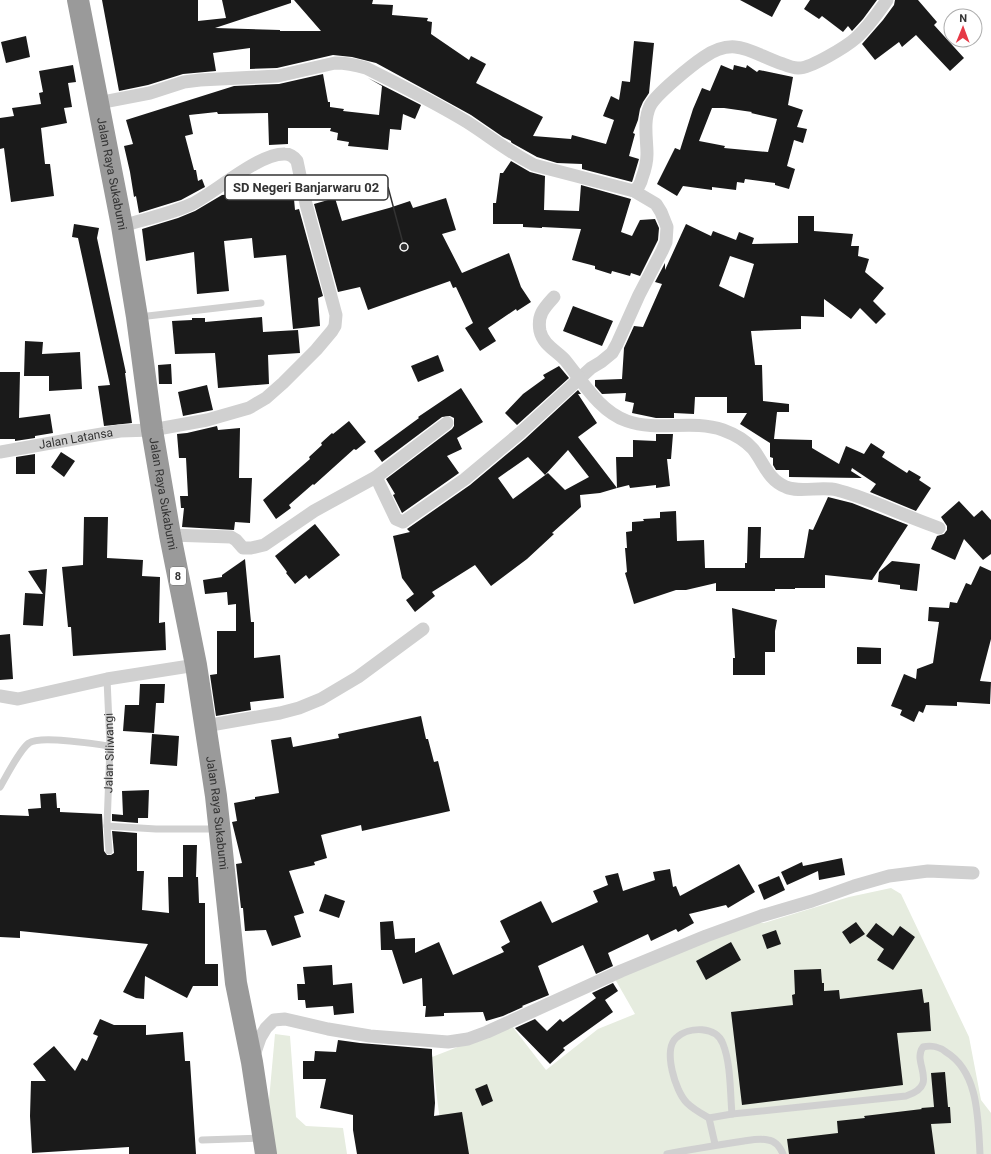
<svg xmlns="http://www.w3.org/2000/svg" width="991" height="1154" font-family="Roboto,sans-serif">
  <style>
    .green { fill: #e6ecdf }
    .building { fill: #1a1a1a; fill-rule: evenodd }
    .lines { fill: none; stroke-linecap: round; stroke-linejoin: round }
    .lane { stroke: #d0d0d0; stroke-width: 7 }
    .street { stroke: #d0d0d0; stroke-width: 13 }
    .highway { stroke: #9a9a9a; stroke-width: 22 }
    .labels { text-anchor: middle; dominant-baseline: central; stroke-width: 4; stroke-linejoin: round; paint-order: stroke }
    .shield { fill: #fff; stroke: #707070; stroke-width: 1 }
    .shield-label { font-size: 11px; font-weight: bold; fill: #333 }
    .street-label { font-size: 12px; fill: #333; stroke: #fff }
    .leader { fill: none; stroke: #333; stroke-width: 1.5 }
    .callout-dot { fill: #333; stroke: #fff; stroke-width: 1.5 }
    .callout { fill: #fff; stroke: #333; stroke-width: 1.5 }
    .callout-label { font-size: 13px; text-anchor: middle; font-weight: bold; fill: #333 }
  </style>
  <rect width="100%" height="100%" fill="#fff"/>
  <!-- green -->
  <path class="green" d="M 891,888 L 901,894 L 969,1037 L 981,1100 L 991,1113 L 991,1154 L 444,1154 L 432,1057 L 512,1026 L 546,1070 L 598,1029 L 635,1014 L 615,979 L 732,921 L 764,923 L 849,897 Z
    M 275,1034 L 290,1036 L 296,1117 L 306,1126 L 343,1128 L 347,1154 L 277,1154 L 272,1149 L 269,1100 Z"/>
  <!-- building -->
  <path class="building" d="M 102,0 L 198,0 L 198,21 L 226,18 L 222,0 L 291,0 L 291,3 L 215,28 L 280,30 L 280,31 L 321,31 L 294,0 L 373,0 L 372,4 L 393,5 L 392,15 L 428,18 L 427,21 L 432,22 L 431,34 L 469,60 L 471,56 L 486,64 L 476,83 L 543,117 L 533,136 L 571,139 L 572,135 L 606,144 L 614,120 L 603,116 L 611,96 L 619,100 L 622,81 L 630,82 L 634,41 L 654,43 L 649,93 L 643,102 L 640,109 L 638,120 L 633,133 L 635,134 L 629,156 L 639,159 L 633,179 L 632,182 L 582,169 L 582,164 L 557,163 L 537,157 L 512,143 L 511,142 L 511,141 L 503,137 L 471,115 L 433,94 L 376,63 L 352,57 L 333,55 L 277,68 L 250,69 L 250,48 L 213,53 L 216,71 L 183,74 L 148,85 L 119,91 Z
    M 740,0 L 781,0 L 772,17 Z
    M 810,0 L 877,0 L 863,19 L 852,31 L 848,26 L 843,32 L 822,16 L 819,19 L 804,9 Z
    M 895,0 L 918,0 L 937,22 L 934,25 L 964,58 L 950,71 L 916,35 L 902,47 L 899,42 L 875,60 L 862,44 L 883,20 L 894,5 Z
    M 26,36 L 30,57 L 6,63 L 1,42 Z
    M 73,65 L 76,82 L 68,83 L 72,107 L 64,108 L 67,123 L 41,128 L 45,164 L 50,164 L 54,196 L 11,202 L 4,148 L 0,149 L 0,118 L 14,116 L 12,108 L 41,104 L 39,93 L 43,92 L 39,71 Z
    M 721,65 L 733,70 L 734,65 L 746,68 L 747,65 L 757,72 L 759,70 L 793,77 L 788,105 L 803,110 L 797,127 L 807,129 L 803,143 L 794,140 L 787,166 L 795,169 L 789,189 L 775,185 L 775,183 L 745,179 L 744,183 L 737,182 L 736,190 L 712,187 L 712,190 L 683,186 L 677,196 L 657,184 L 675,148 L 680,150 L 693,109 L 702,88 L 710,91 ZM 712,108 L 724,108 L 752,112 L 751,113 L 777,119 L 768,152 L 724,148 L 725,146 L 699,141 Z
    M 323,74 L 328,102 L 330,102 L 330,107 L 344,109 L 343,111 L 379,115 L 382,86 L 368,78 L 421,105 L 415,119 L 403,114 L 401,130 L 390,129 L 388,150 L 348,146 L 349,142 L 337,140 L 338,133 L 330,131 L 331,128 L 288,128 L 288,144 L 269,145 L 268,113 L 218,114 L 217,112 L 189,115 L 193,134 L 185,136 L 194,170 L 196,170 L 198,181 L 202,179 L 205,187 L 181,200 L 139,213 L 136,196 L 134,197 L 130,172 L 124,146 L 133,144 L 126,120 L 234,86 L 279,84 Z
    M 511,161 L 530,172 L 545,176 L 544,210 L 579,211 L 581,185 L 631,199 L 621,232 L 632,236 L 640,220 L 655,219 L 659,228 L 658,240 L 640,276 L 631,273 L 630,276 L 612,271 L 611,274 L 595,269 L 595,266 L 572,260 L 581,229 L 542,227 L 542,228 L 523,227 L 523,224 L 493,224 L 493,203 L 496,203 L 500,173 L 503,173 Z
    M 292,177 L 295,210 L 299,209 L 323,296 L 318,298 L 320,326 L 293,329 L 286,255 L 254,258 L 252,238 L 224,241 L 229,291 L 197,294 L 194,252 L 146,261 L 142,229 L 178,218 L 195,211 L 222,195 L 248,193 L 247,181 Z
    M 335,198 L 342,221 L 389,208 L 410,201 L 413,208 L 446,198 L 456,230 L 442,234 L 462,273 L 509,253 L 521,287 L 531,302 L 517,311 L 516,309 L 488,328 L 496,341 L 480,351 L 465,328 L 473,323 L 456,287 L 453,288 L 450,281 L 368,310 L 360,287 L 338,292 L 314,204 Z
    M 798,216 L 814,216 L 814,231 L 853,234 L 851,246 L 859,246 L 858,256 L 869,259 L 865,272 L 884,288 L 873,301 L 886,314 L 876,324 L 860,308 L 851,319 L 824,299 L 824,317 L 801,316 L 801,329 L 751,331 L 755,365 L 762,365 L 763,401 L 789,404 L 789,412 L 777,412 L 774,439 L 812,440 L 812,448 L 839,464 L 846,446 L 864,454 L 871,443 L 885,452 L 882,457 L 907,473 L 909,470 L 921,477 L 919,480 L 931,488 L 916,511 L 870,492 L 876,484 L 852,468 L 851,471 L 862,478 L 789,477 L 789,470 L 776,470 L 773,465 L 773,458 L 770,457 L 770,443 L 740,424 L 747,413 L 727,413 L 727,397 L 695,397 L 694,414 L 674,413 L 674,418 L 656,418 L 632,413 L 634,403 L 625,401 L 626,393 L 602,394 L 595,386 L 595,380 L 622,379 L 624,348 L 634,326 L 643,327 L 662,284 L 655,282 L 665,263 L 665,270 L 686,224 L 711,236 L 713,231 L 736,240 L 739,232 L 754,238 L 752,244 L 798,243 ZM 730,256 L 754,264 L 744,298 L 719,286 Z
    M 74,224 L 99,228 L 97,238 L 126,373 L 125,373 L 132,423 L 104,426 L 98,386 L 110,385 L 78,238 L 72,237 Z
    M 573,306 L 613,321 L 602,346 L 563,331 Z
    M 262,317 L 263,332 L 298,330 L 300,353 L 268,355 L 269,384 L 218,388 L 215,353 L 175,354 L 172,321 L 192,320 L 192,318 L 205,318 L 205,322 Z
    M 25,341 L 43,342 L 42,354 L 80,352 L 82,389 L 49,391 L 49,376 L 24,376 Z
    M 438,355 L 444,371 L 418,382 L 411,366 Z
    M 171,364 L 172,384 L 159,384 L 158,365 Z
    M 559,366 L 569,378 L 517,425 L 505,413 L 523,394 L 545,378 L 543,375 Z
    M 0,372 L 20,372 L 19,418 L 50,414 L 53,433 L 35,436 L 35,438 L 15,441 L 15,439 L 0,439 Z
    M 207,385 L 213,410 L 183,416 L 178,392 Z
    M 461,388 L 483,422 L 457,438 L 462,449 L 447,456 L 459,473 L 402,513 L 393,495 L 395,494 L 386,479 L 452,429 L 454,426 L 454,418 L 450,416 L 442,417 L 382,462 L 374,451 L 419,418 L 418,417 Z
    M 578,390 L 581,394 L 578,394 L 597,423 L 578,437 L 617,488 L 600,493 L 580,495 L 581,507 L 552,533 L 554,534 L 527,559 L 491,586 L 475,565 L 432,592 L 435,596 L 415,612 L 406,600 L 414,594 L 402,578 L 393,536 L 410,532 L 407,529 L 470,485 L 525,439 ZM 568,450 L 589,477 L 565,490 L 548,473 L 513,499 L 498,478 L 528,457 L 545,475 Z
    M 349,421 L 366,442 L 356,450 L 354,449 L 314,485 L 313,484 L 289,505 L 291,508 L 276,519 L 263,500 L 310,459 L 309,457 L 322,445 L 321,443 L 332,433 L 333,434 Z
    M 217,426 L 218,430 L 240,428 L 239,478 L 252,478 L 250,523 L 235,522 L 234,530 L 182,527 L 184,508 L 181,508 L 180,496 L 188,496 L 186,458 L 179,458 L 177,434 L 187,433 Z
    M 656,434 L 673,434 L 671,459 L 667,459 L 670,486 L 656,488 L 656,485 L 630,488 L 629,485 L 617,488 L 616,457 L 633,457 L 633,440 L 656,441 Z
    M 61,452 L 75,461 L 64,477 L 51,467 Z
    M 35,454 L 35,474 L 16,474 L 16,457 Z
    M 828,497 L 852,503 L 908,525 L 872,580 L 825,575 L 825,588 L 795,588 L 795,589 L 775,589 L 775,591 L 716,591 L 716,583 L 686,590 L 676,590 L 634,604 L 625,573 L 627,572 L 625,548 L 627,548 L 626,532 L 632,531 L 632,522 L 644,521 L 643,519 L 660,518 L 660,512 L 676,511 L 677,541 L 704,540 L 705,568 L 745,568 L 745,563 L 747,563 L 748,527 L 761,527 L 760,558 L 804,558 L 809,529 L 813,530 Z
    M 959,501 L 974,517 L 982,510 L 991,520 L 991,554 L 983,560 L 964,539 L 955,560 L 931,549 L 937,536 L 944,534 L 947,530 L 947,526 L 941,517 Z
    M 84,517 L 108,517 L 107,558 L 143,560 L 142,576 L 160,577 L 159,623 L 165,622 L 166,650 L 73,656 L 71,627 L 68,627 L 62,567 L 83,565 Z
    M 315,524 L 340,555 L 309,579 L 306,575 L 295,584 L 286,573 L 287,572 L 275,556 Z
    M 245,559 L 251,622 L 254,622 L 254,658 L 280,655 L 284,698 L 250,702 L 251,710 L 216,716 L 210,675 L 217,674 L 217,631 L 236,631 L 236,604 L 228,605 L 227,592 L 205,594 L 203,580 L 222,577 L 222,575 Z
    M 892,561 L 920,564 L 917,591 L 900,589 L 900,585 L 878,582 L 879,572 Z
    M 980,566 L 991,571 L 991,639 L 980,681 L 991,682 L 990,704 L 957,702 L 957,706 L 926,705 L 923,713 L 919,711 L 914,722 L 900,715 L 902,710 L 891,706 L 904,674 L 916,679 L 917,669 L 933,663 L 939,622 L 928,621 L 929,607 L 949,608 L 950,602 L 957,603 L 966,583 L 971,585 Z
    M 47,569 L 43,626 L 23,625 L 25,593 L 43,594 L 28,571 Z
    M 732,608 L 777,620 L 775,631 L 775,652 L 765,652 L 765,675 L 733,675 L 733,658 L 735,658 Z
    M 10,634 L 13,679 L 0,680 L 0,635 Z
    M 857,647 L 881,648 L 881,664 L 857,664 Z
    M 140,684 L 165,684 L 164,703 L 156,703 L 154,733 L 123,731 L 125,705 L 139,705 Z
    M 421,716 L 426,739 L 428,739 L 434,762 L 438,761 L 450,811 L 362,831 L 361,825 L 321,835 L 327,858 L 314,862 L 315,865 L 289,871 L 304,913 L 294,916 L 301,937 L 272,946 L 266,930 L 245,931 L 243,908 L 241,908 L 236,864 L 242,863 L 232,822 L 237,821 L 234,803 L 255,799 L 255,797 L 279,793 L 271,740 L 291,737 L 293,747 L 339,738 L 338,734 Z
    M 152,734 L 179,736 L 177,766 L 150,764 Z
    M 149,790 L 148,818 L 138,818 L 138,823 L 112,821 L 112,814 L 123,815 L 122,791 Z
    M 56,793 L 57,808 L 60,808 L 60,812 L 102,814 L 104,851 L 107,855 L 111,855 L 114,853 L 112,831 L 137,833 L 137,871 L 144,871 L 142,910 L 169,913 L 168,877 L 183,877 L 183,845 L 197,845 L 196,877 L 198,877 L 199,903 L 205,903 L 205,964 L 218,964 L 218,986 L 193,986 L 187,998 L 145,976 L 144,999 L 136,998 L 123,992 L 148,944 L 20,931 L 20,938 L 0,937 L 0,815 L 29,816 L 28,809 L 41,808 L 40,794 Z
    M 842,858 L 845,875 L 819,880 L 818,871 L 787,885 L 781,872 L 802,862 L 803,866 Z
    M 739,864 L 755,892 L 728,908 L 726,905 L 689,914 L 694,923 L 678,932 L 676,929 L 651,941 L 648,934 L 608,953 L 613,966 L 596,974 L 583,945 L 538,966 L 549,995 L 522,1006 L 523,1007 L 503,1016 L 486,1021 L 483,1012 L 444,1013 L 444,1016 L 425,1017 L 426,1006 L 423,1006 L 422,978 L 403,984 L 392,950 L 381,950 L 380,922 L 393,921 L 395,939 L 415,938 L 415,953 L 439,942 L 453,975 L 504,952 L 501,947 L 510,942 L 500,921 L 541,901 L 552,923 L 598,902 L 593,891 L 608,885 L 605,876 L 618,873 L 623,891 L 655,880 L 653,872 L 670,869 L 673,887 L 676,886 L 680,896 Z
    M 779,876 L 785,890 L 764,900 L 758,885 Z
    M 325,894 L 345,901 L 339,918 L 319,911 Z
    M 856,922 L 865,934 L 850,944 L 842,932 Z
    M 876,923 L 893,936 L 900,926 L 915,937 L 893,970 L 877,960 L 884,949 L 866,936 Z
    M 776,930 L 781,944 L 767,949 L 762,935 Z
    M 731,942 L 741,960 L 706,980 L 696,961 Z
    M 332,965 L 333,985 L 352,983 L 354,1013 L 334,1015 L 333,1006 L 306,1008 L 305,1000 L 298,1000 L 297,984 L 305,984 L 303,967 Z
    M 821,969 L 822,983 L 824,983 L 824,991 L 839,990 L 840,999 L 922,989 L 924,1003 L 929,1002 L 931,1031 L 897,1033 L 903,1085 L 742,1105 L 731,1012 L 793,1005 L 792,995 L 795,994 L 794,970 Z
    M 613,983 L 618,991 L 605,1000 L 613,1012 L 563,1048 L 565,1050 L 550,1064 L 515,1028 L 535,1019 L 547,1031 L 560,1019 L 563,1022 L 596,998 L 592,993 Z
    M 100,1019 L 114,1025 L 146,1025 L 146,1035 L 183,1032 L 185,1061 L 190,1061 L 196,1154 L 129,1154 L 129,1147 L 32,1153 L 30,1116 L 31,1081 L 46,1081 L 33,1064 L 54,1046 L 75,1071 L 82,1058 L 87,1061 L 98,1036 L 93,1034 Z
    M 338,1040 L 360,1043 L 432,1049 L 432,1054 L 435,1103 L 434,1116 L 462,1112 L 469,1154 L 357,1154 L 353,1130 L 353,1115 L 320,1108 L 326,1079 L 303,1079 L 303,1061 L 314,1061 L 315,1051 L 336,1052 Z
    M 945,1072 L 948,1107 L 950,1107 L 951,1123 L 931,1124 L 935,1154 L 789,1154 L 787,1139 L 838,1133 L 837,1121 L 865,1118 L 864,1116 L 922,1109 L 921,1108 L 934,1107 L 931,1073 Z
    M 487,1084 L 493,1101 L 482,1106 L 475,1089 Z"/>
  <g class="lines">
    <!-- lane -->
    <g class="lane">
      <path d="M 139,317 L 261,303"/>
      <path d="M 0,787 C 6,777 20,749 29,743 C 40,735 94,744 110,746"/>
      <path id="s1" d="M 107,826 L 110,746 L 107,679"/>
      <path d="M 109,851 L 107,826 L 156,829 L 217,829"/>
      <path d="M 709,1118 C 702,1114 693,1109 687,1103 C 675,1091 663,1050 676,1038 C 689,1026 717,1026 723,1044 C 731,1064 730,1092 732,1114"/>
      <path d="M 202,1140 L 262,1138"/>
      <path d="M 715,1144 L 709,1118 L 732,1114 L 906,1096 C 941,1085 911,1063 923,1047 C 931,1045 940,1047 946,1052 C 979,1072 978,1120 980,1154"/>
      <path d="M 667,1154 C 693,1149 718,1145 744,1141 C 751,1140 760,1138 768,1140 C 776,1141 780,1147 783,1154"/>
    </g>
    <!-- street -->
    <g class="street">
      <path d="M 98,103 L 150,93 L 184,82 L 200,80 L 278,76 L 335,63 C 346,63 356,65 366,68 C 400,85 434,102 467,122 C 489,136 510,153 534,165 L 634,191 L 656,204 L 661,212 L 667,227 L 666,242 L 662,251 L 639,295 L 617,344 L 612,353 L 601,362 L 591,368 L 520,433 L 465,479 L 406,520 L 403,522 L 396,519 L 376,477"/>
      <path d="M 634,191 C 639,187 641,183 642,178 C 645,170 647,163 647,154 C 647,139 643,121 650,106 C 656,94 692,65 704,57 C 736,35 752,54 783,64 C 788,66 793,68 798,68 C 810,69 847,46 856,38 C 868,27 878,13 887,0"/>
      <path d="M 554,297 C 544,308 537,315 540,331 C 543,345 557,351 565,360 C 583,382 599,411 627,421 C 658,432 692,419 723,430 C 734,434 745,440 753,449 C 764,463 768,480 786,487 C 799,493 822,486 837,490 C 853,494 868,500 883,506 C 902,514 920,521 939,528"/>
      <path id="s2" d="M 0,452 L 90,436 L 120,431 L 152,430 L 207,420 L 249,408 L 266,398 L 283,383 L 316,350 L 332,331 L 335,326 L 336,315 L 306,204 L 297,161 C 294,157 291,154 285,154 C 259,153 216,192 192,204 C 170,214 145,219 122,226"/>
      <path d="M 170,535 L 231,537 L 236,540 L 243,548 L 251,548 L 264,545 L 314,511 L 376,477 L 447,423"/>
      <path d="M 0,696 L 18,699 L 107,679 L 196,665"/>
      <path d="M 205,726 L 280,713 L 299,708 L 321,699 L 358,677 L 423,629"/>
      <path d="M 253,1058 L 260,1038 L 266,1028 L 274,1020 L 285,1019 L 328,1029 L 370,1036 L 448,1042 L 468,1039 L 487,1032 L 621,971 L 706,936 L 761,916 L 812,901 L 854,886 L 889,876 L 928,871 L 973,873"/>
    </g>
    <!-- highway -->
    <path class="highway" id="s3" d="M 78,0 L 122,226 L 137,317 L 152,430 L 170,535 L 196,665 L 216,796 L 236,983 L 252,1062 L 266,1154"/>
  </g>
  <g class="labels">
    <!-- shield labels -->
    <rect class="shield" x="170" y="567" width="16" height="18" rx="3"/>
    <g class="shield-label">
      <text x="178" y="576">8</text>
    </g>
    <!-- street labels -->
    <g class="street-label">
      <text stroke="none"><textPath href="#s3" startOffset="177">Jalan Raya Sukabumi</textPath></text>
      <text stroke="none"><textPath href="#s2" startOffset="77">Jalan Latansa</textPath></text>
      <text stroke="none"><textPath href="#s3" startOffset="501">Jalan Raya Sukabumi</textPath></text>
      <text stroke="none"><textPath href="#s1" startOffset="73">Jalan Siliwangi</textPath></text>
      <text stroke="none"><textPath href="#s3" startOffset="825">Jalan Raya Sukabumi</textPath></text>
    </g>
  </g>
  <!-- callouts -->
  <path class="leader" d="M404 247L388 187"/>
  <circle class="callout-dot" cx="404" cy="247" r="4"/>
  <rect class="callout" x="225" y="175" width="163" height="25" rx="4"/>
  <g class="callout-label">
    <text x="306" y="192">SD Negeri Banjarwaru 02</text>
  </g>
  <!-- north arrow -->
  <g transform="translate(963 28) rotate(1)"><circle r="19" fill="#ffffff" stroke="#adadad"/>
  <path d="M0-3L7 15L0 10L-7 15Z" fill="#e63946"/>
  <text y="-6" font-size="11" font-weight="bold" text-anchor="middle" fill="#333333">N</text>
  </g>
</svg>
